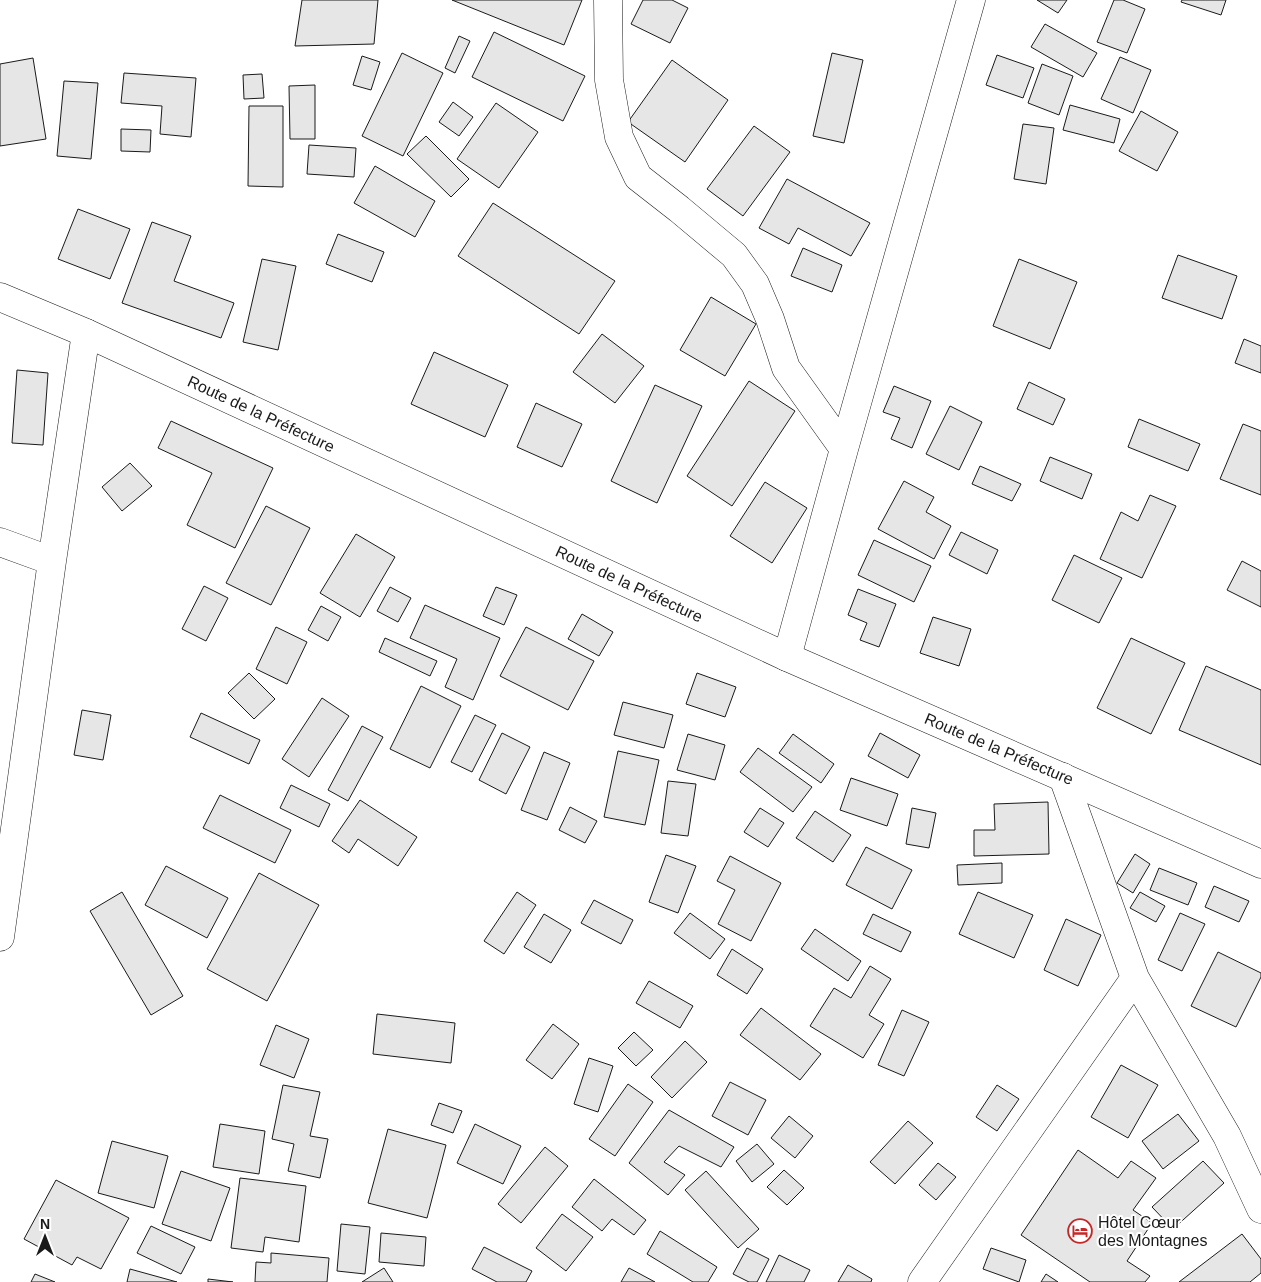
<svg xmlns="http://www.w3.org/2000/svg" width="1261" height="1282" font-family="Helvetica,sans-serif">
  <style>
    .building { fill: #e6e6e6; stroke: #1a1a1a }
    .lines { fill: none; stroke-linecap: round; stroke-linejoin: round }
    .street-casing { stroke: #1a1a1a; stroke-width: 29 }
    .secondary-casing { stroke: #1a1a1a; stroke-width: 29 }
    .street { stroke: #fff; stroke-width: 28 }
    .secondary { stroke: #fff; stroke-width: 28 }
    .labels { text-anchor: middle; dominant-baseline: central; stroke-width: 4; stroke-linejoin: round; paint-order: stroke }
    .street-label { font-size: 16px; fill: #1a1a1a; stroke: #fff }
    .poi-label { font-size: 16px; fill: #1a1a1a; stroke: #fff; text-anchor: start }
  </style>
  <rect width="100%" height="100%" fill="#fff"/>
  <!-- building -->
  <path class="building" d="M 302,0 L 378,0 L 374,44 L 295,46 Z
    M 452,0 L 582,0 L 564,45 Z
    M 643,0 L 672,0 L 688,8 L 670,43 L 631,24 Z
    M 1037,0 L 1067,0 L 1058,13 Z
    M 1114,0 L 1123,0 L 1145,9 L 1127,53 L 1097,42 Z
    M 1182,0 L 1226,0 L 1221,15 L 1181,2 Z
    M 1045,24 L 1097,53 L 1083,77 L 1031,47 Z
    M 494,32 L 585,76 L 563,121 L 472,77 Z
    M 459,36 L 470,41 L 455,73 L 445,68 Z
    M 402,53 L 443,73 L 403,156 L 362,136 Z
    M 832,53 L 863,60 L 844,143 L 813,136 Z
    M 997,55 L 1034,68 L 1023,98 L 986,85 Z
    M 362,56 L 380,62 L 371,90 L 353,85 Z
    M 1120,57 L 1151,70 L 1133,113 L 1101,99 Z
    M 33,58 L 46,139 L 0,146 L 0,64 Z
    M 672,60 L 728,100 L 685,162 L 628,122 Z
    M 1042,64 L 1073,76 L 1059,115 L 1028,103 Z
    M 124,73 L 196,78 L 191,137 L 160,134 L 162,106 L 121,103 Z
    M 262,74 L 264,98 L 244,99 L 243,75 Z
    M 64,81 L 98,83 L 91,159 L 57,156 Z
    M 315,85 L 315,139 L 290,139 L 289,86 Z
    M 453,102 L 473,117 L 459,136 L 439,122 Z
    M 496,103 L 538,132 L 499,188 L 457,159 Z
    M 1070,105 L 1120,119 L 1114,143 L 1063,130 Z
    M 249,106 L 283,106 L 283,187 L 248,186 Z
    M 1141,111 L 1178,132 L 1157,171 L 1119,151 Z
    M 1023,124 L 1054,128 L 1046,184 L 1014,179 Z
    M 754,126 L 790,152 L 743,216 L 707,189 Z
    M 121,129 L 151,130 L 150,152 L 121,151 Z
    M 426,136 L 469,179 L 451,197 L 407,154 Z
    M 309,145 L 356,148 L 354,177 L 307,174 Z
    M 375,166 L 435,201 L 415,237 L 354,203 Z
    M 787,179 L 870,223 L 851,256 L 798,228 L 789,244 L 759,228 Z
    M 493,203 L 615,281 L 579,334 L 458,256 Z
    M 78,209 L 130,229 L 110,279 L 58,259 Z
    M 152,222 L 191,236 L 174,281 L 234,303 L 221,338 L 122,303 Z
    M 338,234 L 384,252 L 372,282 L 326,264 Z
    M 803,248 L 842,265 L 832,292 L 791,276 Z
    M 1178,255 L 1237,276 L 1222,319 L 1162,298 Z
    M 262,259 L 296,266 L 278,350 L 243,342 Z
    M 1019,259 L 1077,282 L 1050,349 L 993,326 Z
    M 711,297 L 756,324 L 725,376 L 680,350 Z
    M 602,334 L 644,366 L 615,403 L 573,372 Z
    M 1244,339 L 1261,346 L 1261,373 L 1235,363 Z
    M 434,352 L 508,385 L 485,437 L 411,404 Z
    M 17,370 L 48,373 L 43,445 L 12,443 Z
    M 749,381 L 795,411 L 732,506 L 687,476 Z
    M 1029,382 L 1065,399 L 1053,425 L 1017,409 Z
    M 655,385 L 702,406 L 657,503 L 611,481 Z
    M 894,386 L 931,401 L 912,448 L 891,439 L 900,418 L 883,412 Z
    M 536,403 L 582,424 L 562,467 L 517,447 Z
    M 950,406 L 982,422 L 959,470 L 926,454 Z
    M 1139,419 L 1200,444 L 1188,471 L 1128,447 Z
    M 171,421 L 273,468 L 235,548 L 187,525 L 212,473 L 158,448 Z
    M 1243,424 L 1261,431 L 1261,495 L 1220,479 Z
    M 1050,457 L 1092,474 L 1082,499 L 1040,481 Z
    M 130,463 L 152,486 L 122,511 L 102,487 Z
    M 980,466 L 1021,484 L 1012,501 L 972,484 Z
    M 904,481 L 934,497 L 926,512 L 951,526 L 934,559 L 878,529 Z
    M 765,482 L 807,508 L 772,563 L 730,536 Z
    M 1150,495 L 1176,506 L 1142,578 L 1100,559 L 1121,512 L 1138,521 Z
    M 266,506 L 310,528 L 271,605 L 226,583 Z
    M 961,532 L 998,550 L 987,574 L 949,555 Z
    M 356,534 L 395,557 L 360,617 L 320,593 Z
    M 874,540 L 931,566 L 914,602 L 858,575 Z
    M 1074,555 L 1122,578 L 1099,623 L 1052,600 Z
    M 1242,561 L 1261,571 L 1261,607 L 1227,590 Z
    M 204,586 L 228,598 L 206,641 L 182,629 Z
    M 390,587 L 411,598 L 398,622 L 377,611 Z
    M 496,587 L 517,595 L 504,625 L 483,616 Z
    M 858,589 L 896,604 L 879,647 L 860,640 L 867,623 L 848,615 Z
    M 425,605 L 500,638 L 473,700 L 445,687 L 457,659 L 410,638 Z
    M 321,606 L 341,617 L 328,641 L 308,630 Z
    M 582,614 L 613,632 L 599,656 L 568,639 Z
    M 933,617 L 971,629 L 959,666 L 920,653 Z
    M 276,627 L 307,642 L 287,684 L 256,669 Z
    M 526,627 L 594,661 L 568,710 L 500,676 Z
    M 385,638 L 437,661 L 430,676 L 379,652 Z
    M 1131,638 L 1185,663 L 1151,734 L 1097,708 Z
    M 1206,666 L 1261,690 L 1261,765 L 1179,730 Z
    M 249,673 L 275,699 L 254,719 L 228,693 Z
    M 697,673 L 736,687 L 725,717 L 686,704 Z
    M 421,686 L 461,706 L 430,768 L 390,749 Z
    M 322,698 L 349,716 L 309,777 L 282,759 Z
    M 623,702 L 673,715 L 664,748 L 614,735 Z
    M 82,710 L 111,715 L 103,760 L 74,755 Z
    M 201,713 L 260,740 L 249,764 L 190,737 Z
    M 475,715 L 496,725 L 472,772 L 451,762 Z
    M 362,726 L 383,737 L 348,801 L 328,790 Z
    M 502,733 L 530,747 L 506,794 L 479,780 Z
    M 880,733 L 920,755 L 908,778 L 868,756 Z
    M 688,734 L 725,745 L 715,780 L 677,770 Z
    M 793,734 L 834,764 L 821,783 L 779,753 Z
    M 758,748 L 812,787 L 793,812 L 740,772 Z
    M 618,751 L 659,760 L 645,825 L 604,817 Z
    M 544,752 L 570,763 L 547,820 L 521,810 Z
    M 851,778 L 898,794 L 887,826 L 840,810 Z
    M 668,781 L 696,784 L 688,836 L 661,833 Z
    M 291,785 L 330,804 L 319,827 L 280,808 Z
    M 220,795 L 291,830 L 275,863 L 203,828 Z
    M 360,800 L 417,837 L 398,866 L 358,839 L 349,853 L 332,841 Z
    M 1048,802 L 1049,854 L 974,856 L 974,830 L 995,830 L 994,804 Z
    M 570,807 L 597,821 L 585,843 L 559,830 Z
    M 760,808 L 784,823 L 768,847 L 744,832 Z
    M 912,808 L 936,813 L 929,848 L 906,844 Z
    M 815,811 L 851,835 L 833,862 L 796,838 Z
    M 866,847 L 912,870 L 892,909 L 846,885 Z
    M 1135,854 L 1150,864 L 1133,893 L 1117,883 Z
    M 666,855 L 696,866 L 678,913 L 649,902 Z
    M 730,856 L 781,883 L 751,941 L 718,924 L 735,890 L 717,881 Z
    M 1002,863 L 1002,883 L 958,885 L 957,865 Z
    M 166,866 L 228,898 L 207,938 L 145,905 Z
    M 1159,868 L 1197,883 L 1188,905 L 1150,890 Z
    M 259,873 L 319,905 L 267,1001 L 207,969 Z
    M 1214,886 L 1249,901 L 1239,922 L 1205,907 Z
    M 122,892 L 183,996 L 151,1015 L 90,911 Z
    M 517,892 L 536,905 L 504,954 L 484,941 Z
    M 978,892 L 1033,915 L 1014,958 L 959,934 Z
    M 1140,892 L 1165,906 L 1156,922 L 1130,908 Z
    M 594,900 L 633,920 L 621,944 L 581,923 Z
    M 690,913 L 725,939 L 710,959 L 674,933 Z
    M 1180,913 L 1205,924 L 1182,971 L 1158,960 Z
    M 544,914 L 571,930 L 551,963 L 524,947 Z
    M 873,914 L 911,932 L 901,952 L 863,934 Z
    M 1066,919 L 1101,935 L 1078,986 L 1044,970 Z
    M 815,929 L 861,961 L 848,981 L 801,949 Z
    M 732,949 L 763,969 L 747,994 L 717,975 Z
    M 1218,952 L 1261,973 L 1261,977 L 1236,1027 L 1191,1006 Z
    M 870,966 L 891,979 L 869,1015 L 884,1024 L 863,1058 L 810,1026 L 834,988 L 851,998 Z
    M 649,981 L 693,1006 L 680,1028 L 636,1003 Z
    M 761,1008 L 821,1054 L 800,1080 L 740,1035 Z
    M 902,1010 L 929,1022 L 904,1076 L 878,1065 Z
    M 377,1014 L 455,1023 L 451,1063 L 373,1054 Z
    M 553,1024 L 579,1044 L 552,1079 L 526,1060 Z
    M 276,1025 L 309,1039 L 294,1078 L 260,1065 Z
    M 634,1032 L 653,1050 L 636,1066 L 618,1048 Z
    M 685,1041 L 707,1062 L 672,1098 L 651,1077 Z
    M 589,1058 L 613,1066 L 598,1112 L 574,1104 Z
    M 1121,1065 L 1158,1085 L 1128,1138 L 1091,1117 Z
    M 730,1082 L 766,1100 L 748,1135 L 712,1116 Z
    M 628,1084 L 653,1102 L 615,1156 L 589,1139 Z
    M 283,1085 L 320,1092 L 310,1136 L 328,1139 L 320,1178 L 288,1171 L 294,1144 L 272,1139 Z
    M 997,1085 L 1019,1099 L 997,1131 L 976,1117 Z
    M 439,1103 L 462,1111 L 453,1133 L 431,1125 Z
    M 669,1110 L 734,1147 L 721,1167 L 679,1146 L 664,1162 L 685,1175 L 668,1195 L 629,1163 Z
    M 1178,1114 L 1199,1141 L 1163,1169 L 1142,1141 Z
    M 789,1116 L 813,1136 L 795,1158 L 771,1138 Z
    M 908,1121 L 933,1143 L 895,1184 L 870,1162 Z
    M 220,1124 L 265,1131 L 259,1174 L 213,1167 Z
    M 475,1124 L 521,1146 L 503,1184 L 457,1163 Z
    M 388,1129 L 446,1145 L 427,1218 L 368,1203 Z
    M 112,1141 L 168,1156 L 154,1208 L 98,1193 Z
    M 757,1144 L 774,1164 L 752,1182 L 736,1161 Z
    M 545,1147 L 568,1166 L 521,1223 L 498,1204 Z
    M 1078,1150 L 1118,1178 L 1131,1161 L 1156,1178 L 1133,1210 L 1152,1223 L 1127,1261 L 1150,1276 L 1145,1282 L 1090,1282 L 1021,1235 Z
    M 1203,1161 L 1224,1183 L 1173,1229 L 1152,1207 Z
    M 938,1163 L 956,1177 L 936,1200 L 919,1185 Z
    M 784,1170 L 804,1188 L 787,1205 L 767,1187 Z
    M 181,1171 L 230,1188 L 211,1241 L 162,1224 Z
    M 706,1171 L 759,1229 L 738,1248 L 685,1190 Z
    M 240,1178 L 306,1186 L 299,1242 L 265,1237 L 263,1252 L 231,1248 Z
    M 594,1179 L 646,1220 L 634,1235 L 612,1219 L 602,1231 L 572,1207 Z
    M 56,1180 L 129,1218 L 101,1269 L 77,1257 L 72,1265 L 24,1239 Z
    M 562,1214 L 593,1237 L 566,1271 L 536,1248 Z
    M 341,1224 L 370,1227 L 365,1274 L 337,1271 Z
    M 151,1226 L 195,1247 L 181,1274 L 137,1253 Z
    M 660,1231 L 717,1267 L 708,1282 L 693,1282 L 647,1254 Z
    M 381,1233 L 426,1237 L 424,1266 L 379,1262 Z
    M 1242,1234 L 1261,1259 L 1261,1273 L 1250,1282 L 1179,1282 Z
    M 484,1247 L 532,1271 L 526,1282 L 497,1282 L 472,1269 Z
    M 747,1248 L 769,1259 L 757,1282 L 749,1282 L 733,1274 Z
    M 991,1248 L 1026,1260 L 1019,1282 L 983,1269 Z
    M 271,1253 L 329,1258 L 327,1282 L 255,1282 L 256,1262 L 271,1263 Z
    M 779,1255 L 810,1270 L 804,1282 L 766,1282 Z
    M 848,1265 L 872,1279 L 871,1282 L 838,1282 Z
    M 384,1268 L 393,1282 L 362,1282 Z
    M 629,1268 L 655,1282 L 621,1282 Z
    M 130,1269 L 177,1282 L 127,1282 Z
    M 35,1274 L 55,1282 L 31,1282 Z
    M 1046,1274 L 1058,1282 L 1041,1282 Z
    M 208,1279 L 233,1282 L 208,1282 Z"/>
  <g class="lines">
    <!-- street casing -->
    <g class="street-casing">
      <path id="street" d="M 608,0 L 609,80 L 619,137 L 638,177 L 679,209 L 734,255 L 755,284 L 770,319 L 786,368 L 844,449
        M 0,542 L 52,561
        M 787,657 L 844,449 L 971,0
        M 1063,777 L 1135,978 L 1227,1136 L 1261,1209
        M 0,937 L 52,561 L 86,333
        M 922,1282 L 1135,978"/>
    </g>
    <!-- secondary casing -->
    <g class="secondary-casing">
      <path id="secondary" d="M 0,297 L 86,333 L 787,657 L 1261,864"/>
    </g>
    <!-- street -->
    <use href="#street" class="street"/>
    <!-- secondary -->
    <use href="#secondary" class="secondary"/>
  </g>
  <!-- icons -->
  <defs>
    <g id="hotel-ring" transform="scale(1.25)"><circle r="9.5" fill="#fff" stroke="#c62828" stroke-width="1.5"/><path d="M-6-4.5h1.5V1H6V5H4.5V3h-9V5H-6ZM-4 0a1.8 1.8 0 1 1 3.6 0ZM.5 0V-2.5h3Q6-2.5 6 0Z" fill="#c62828"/></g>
  </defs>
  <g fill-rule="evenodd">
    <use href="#hotel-ring" x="1080" y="1231"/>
  </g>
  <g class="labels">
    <!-- street labels -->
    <g class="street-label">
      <text transform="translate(261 414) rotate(25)">Route de la Préfecture</text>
      <text transform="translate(629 584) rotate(25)">Route de la Préfecture</text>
      <text transform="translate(999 749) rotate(23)">Route de la Préfecture</text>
    </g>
    <!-- poi labels -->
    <g class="poi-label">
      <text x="1098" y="1222">Hôtel Cœur<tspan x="1098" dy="18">des Montagnes</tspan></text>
    </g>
  </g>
  <!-- north arrow -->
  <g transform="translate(45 1237)" stroke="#ffffff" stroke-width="4" paint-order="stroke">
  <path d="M0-4L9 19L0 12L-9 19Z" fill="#1a1a1a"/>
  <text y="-8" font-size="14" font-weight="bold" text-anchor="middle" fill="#1a1a1a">N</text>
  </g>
</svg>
